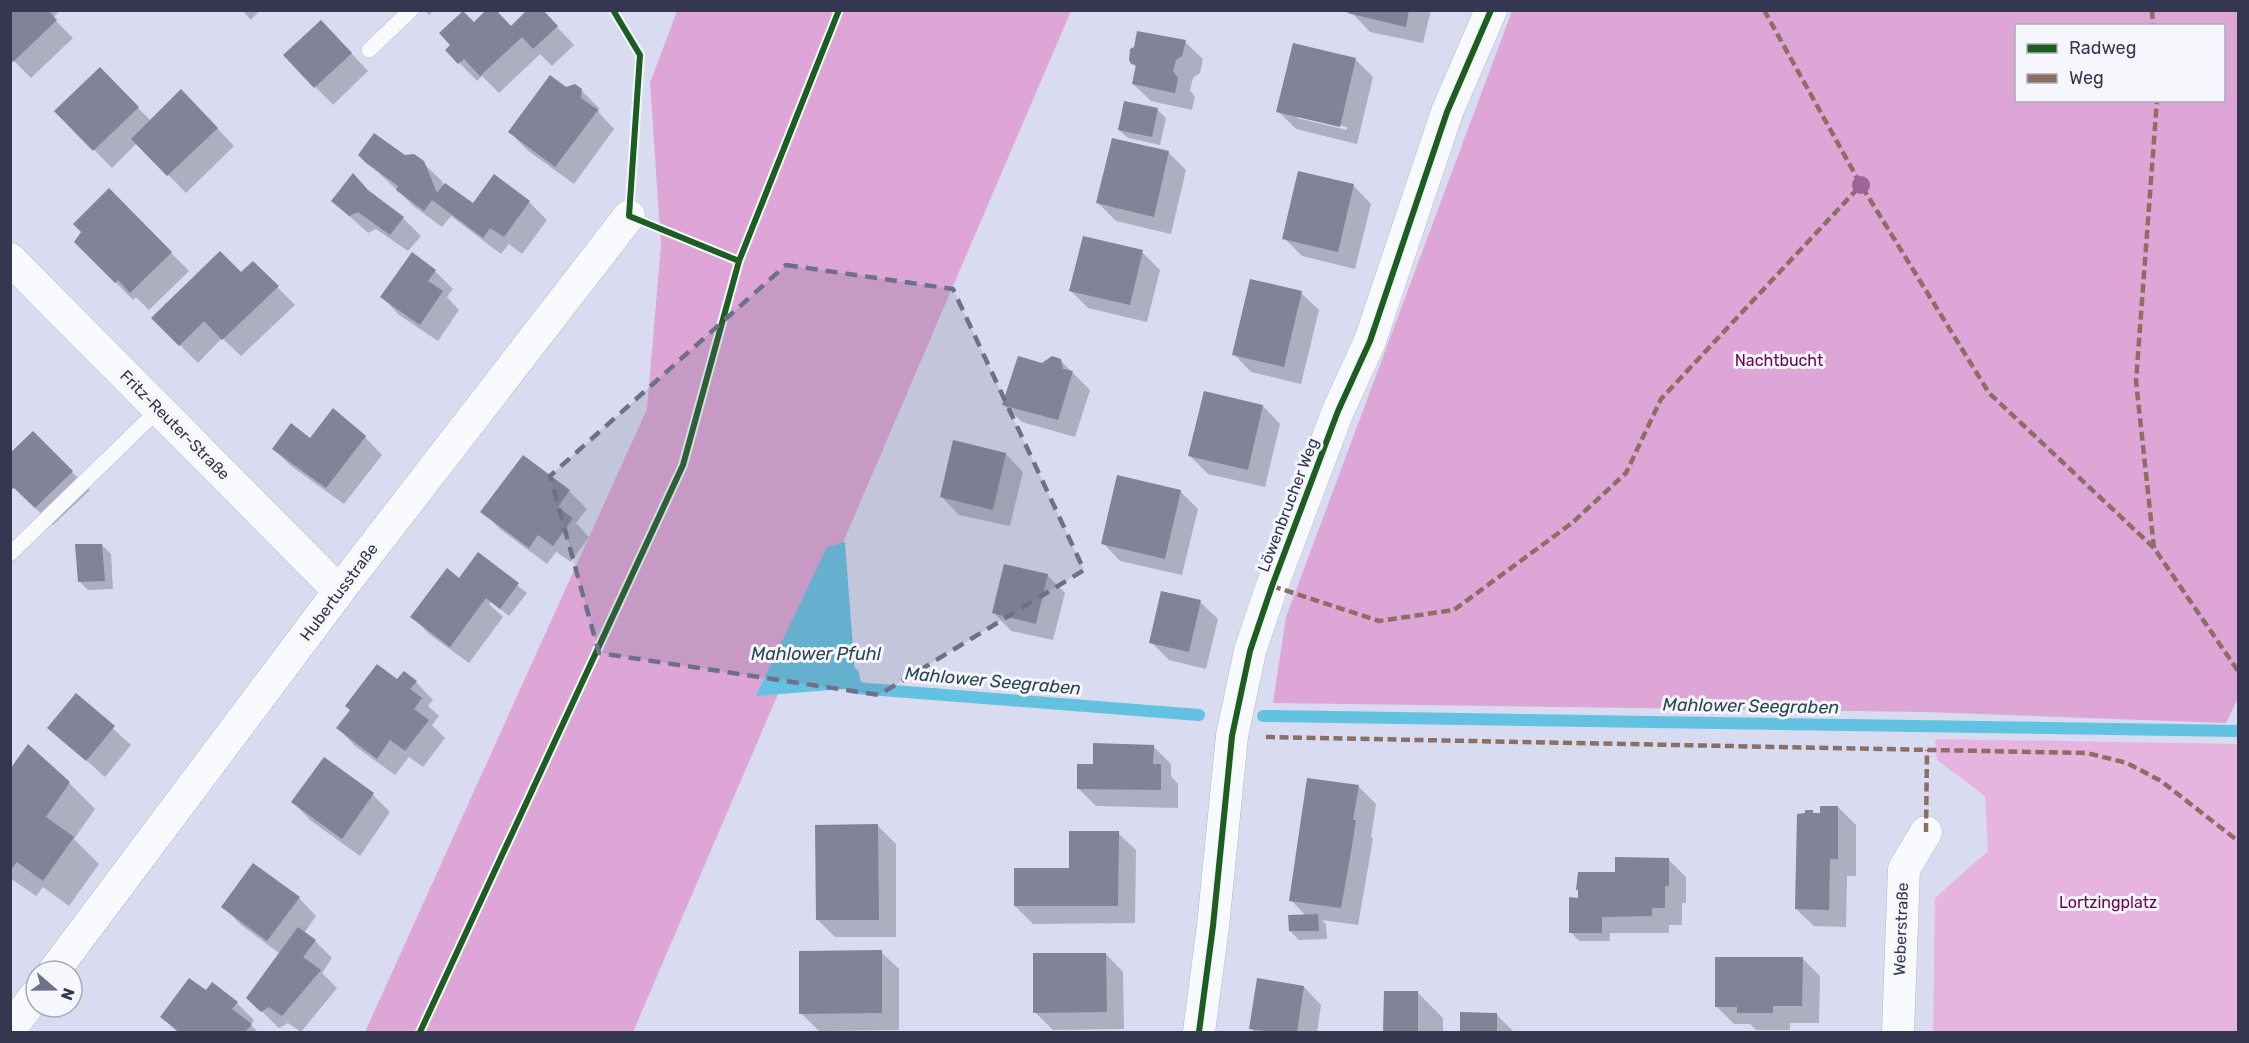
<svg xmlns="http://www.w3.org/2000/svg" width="2249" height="1043" font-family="Rubik,sans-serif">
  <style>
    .green { fill: #e7b3df }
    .forest { fill: #dea6d6; fill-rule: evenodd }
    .water { fill: #63c1e1 }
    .shadow { fill: #0003; fill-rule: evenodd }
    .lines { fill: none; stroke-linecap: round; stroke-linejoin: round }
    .stream { stroke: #63c1e1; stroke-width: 12 }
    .building { fill: #828396 }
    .lane-casing { stroke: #b6b8ce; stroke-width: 16 }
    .street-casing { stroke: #b6b8ce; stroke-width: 33 }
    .lane { stroke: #f9fafd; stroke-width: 15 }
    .street { stroke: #f9fafd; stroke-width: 32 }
    .quiet { stroke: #8d6e63; stroke-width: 4.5; stroke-dasharray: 9 4.5; stroke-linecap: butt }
    .cycleway-casing { stroke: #f6f7fd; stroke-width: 10 }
    .cycleway { stroke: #1b5e20; stroke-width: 6 }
    .tree { fill: #9a6698 }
    .marked { fill: #6e7089; fill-opacity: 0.2; stroke: #6e7089; stroke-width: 4.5; stroke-dasharray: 12 8; stroke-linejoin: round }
    .labels { text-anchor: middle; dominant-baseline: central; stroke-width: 6; stroke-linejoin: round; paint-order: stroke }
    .park-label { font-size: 16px; fill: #660650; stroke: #f6f7fd }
    .street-label { font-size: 16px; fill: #353751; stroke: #f6f7fd }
    .water-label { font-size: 18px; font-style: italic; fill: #2c4750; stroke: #f6f7fd }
  </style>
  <rect width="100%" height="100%" fill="#d9dbf0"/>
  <!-- green -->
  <path class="green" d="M 1935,739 L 2238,744 L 2238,1032 L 1933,1032 L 1935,898 L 1988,851 L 1985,796 L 1937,760 Z"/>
  <!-- forest -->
  <path class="forest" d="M 677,11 L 1071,11 L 633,1032 L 365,1032 L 647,409 L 661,245 L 650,83 Z
    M 1512,11 L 2238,11 L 2238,698 L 2226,723 L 1925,712 L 1273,703 L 1286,617 ZM 2016,26 L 2224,26 L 2224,100 L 2016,100 Z"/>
  <!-- water -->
  <path class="water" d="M 845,542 L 856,688 L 756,696 L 827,547 Z"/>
  <!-- shadow -->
  <path class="shadow" d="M 10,10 L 60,10 L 53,18 L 73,38 L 31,78 L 10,57 Z
    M 242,10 L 260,10 L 251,20 Z
    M 425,10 L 434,10 L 429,15 Z
    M 541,10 L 574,45 L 552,66 L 540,54 L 499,93 L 482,76 L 477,81 L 447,50 L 474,24 L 511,28 Z
    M 1353,10 L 1431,10 L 1423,43 L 1370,32 L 1353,14 Z
    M 338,39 L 368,71 L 333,105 L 285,55 Z
    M 1185,42 L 1203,59 L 1200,73 L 1193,78 L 1190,90 L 1195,97 L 1192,110 L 1151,101 L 1133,84 L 1137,68 L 1132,63 Z
    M 1355,59 L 1373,77 L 1357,144 L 1296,129 L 1278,111 ZM 1297,115 L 1347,127 L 1347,130 L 1297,118 Z
    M 100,69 L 151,121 L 198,108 L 234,146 L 186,193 L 137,143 L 112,168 L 56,111 Z
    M 566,88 L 581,90 L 599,108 L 599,113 L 614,129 L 574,184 L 527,150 L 510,132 Z
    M 1157,109 L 1166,118 L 1160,145 L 1128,138 L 1119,130 Z
    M 1168,152 L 1186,170 L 1171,234 L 1116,221 L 1098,203 Z
    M 404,156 L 423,163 L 442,181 L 444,187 L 473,205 L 494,176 L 529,202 L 547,220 L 522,254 L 509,244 L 501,254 L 451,216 L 442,227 L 416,208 L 367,162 Z
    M 1354,186 L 1371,204 L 1355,269 L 1302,256 L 1284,238 Z
    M 109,190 L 189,271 L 149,310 L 136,297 L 133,300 L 76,242 Z
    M 374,196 L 403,218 L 421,236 L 408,251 L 376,229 L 368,233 L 333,201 Z
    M 1142,252 L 1160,270 L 1147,322 L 1088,308 L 1071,291 Z
    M 412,254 L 435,271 L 453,289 L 447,297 L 459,310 L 438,341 L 399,315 L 382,297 Z
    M 253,263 L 295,305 L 241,356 L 222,338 L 198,363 L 153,318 L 241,274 Z
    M 1301,293 L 1319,310 L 1301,384 L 1251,372 L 1234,354 Z
    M 1060,360 L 1090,390 L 1075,437 L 1022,422 L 1004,405 L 1043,364 Z
    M 1263,406 L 1280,424 L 1265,487 L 1208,474 L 1190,456 Z
    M 33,433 L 90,490 L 53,525 L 10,484 Z
    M 365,437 L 382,455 L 344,504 L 291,466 L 274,449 L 310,440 Z
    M 1006,454 L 1023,472 L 1010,526 L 959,515 L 942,497 Z
    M 523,457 L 569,491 L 587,509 L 576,523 L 589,537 L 571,562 L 556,552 L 547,564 L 500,529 L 482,511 Z
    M 1180,491 L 1198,509 L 1182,575 L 1120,561 L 1103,543 Z
    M 102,545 L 111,554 L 113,589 L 88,590 L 80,582 Z
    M 478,554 L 527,593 L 509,616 L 491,602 L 489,604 L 503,617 L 469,663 L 429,634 L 412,616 L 459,580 Z
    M 1047,575 L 1065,593 L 1053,640 L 1011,631 L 994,613 Z
    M 1200,602 L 1218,619 L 1206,669 L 1169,660 L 1151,642 Z
    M 397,681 L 416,682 L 433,700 L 428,706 L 439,716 L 432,725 L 445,738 L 423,767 L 409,757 L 395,775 L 355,746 L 338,728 L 351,710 Z
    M 76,695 L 131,745 L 105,777 L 50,728 Z
    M 1153,746 L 1171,764 L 1171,776 L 1178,784 L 1178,808 L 1096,806 L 1078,788 L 1094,765 Z
    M 10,770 L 69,783 L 95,809 L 74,839 L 99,864 L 69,906 L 43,887 L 36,896 L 10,878 Z
    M 1358,786 L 1376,804 L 1371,837 L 1373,839 L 1358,925 L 1322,920 L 1326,924 L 1327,939 L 1299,940 L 1290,931 L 1306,916 L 1291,900 Z
    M 373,795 L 390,812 L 360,856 L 310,820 L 293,802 Z
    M 1838,807 L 1856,825 L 1856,876 L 1847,876 L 1846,927 L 1814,926 L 1796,909 L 1806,815 L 1812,812 L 1815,815 Z
    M 878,826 L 896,844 L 896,937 L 835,937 L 817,919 Z
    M 1118,833 L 1136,850 L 1135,923 L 1033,924 L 1015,906 L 1070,869 Z
    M 1668,859 L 1686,877 L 1686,903 L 1682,903 L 1682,925 L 1669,925 L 1669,933 L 1610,933 L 1610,941 L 1579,941 L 1571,932 L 1580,899 L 1616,874 Z
    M 299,898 L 316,916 L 304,933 L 315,941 L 332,958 L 322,973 L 337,988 L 301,1032 L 288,1023 L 279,1028 L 248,998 L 280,954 L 240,924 L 223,906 Z
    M 881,952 L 899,969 L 899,1030 L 819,1031 L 801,1013 Z
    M 1106,954 L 1123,972 L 1124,1029 L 1053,1030 L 1035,1012 Z
    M 1802,958 L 1820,976 L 1819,1023 L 1790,1023 L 1790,1030 L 1756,1030 L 1750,1024 L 1734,1024 L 1716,1006 Z
    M 1304,987 L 1321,1005 L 1317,1032 L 1255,1032 L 1251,1028 Z
    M 207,992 L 237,1003 L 254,1020 L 251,1025 L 258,1032 L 177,1032 L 162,1017 Z
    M 1385,992 L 1417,992 L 1443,1018 L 1443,1032 L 1385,1032 Z
    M 1461,1014 L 1496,1014 L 1514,1032 L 1461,1032 Z"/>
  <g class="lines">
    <!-- stream -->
    <path class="stream" d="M 853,674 L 856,688 L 1199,715
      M 1263,716 L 2238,731"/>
  </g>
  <!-- building -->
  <path class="building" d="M 10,10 L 48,10 L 57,20 L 13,62 L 10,59 Z
    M 486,10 L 496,10 L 511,26 L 527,10 L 543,10 L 558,26 L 533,49 L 522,37 L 480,76 L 464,59 L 458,64 L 445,50 L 450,45 L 439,33 L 463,11 L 474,22 Z
    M 1352,10 L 1409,10 L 1406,27 L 1347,13 Z
    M 321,20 L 352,53 L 314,88 L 283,55 Z
    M 1137,31 L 1186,40 L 1182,56 L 1176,60 L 1173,71 L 1178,78 L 1175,93 L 1132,84 L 1136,65 L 1131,64 L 1129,60 L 1130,49 L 1134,47 Z
    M 1293,43 L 1356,58 L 1340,127 L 1276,112 Z
    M 100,67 L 139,107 L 93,151 L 54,111 Z
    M 550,75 L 566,87 L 575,84 L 582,89 L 581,98 L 598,110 L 555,167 L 508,132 Z
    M 181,89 L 218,128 L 167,176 L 131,139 Z
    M 1124,101 L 1158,108 L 1152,137 L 1118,130 Z
    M 374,133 L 405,155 L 414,154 L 424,161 L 437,193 L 445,183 L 473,203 L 494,174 L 530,201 L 504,237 L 490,228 L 483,238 L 432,200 L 424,211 L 396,190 L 398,186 L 366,163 L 358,155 Z
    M 1112,138 L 1169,151 L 1154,217 L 1096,203 Z
    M 1298,171 L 1354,184 L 1338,252 L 1282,239 Z
    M 353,173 L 368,190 L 404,217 L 390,235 L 358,212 L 349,216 L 331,201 Z
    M 109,188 L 172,252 L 130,293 L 118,280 L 115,283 L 74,242 L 81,232 L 73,224 Z
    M 1083,236 L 1143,250 L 1130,305 L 1069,291 Z
    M 220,251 L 241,272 L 253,261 L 279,286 L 222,340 L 204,321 L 179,346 L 151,318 Z
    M 412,252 L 436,270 L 428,281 L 443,291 L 420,325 L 380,297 Z
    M 1250,279 L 1302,291 L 1284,367 L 1232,355 Z
    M 1018,356 L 1042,363 L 1052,356 L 1061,359 L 1063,369 L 1073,371 L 1058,420 L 1002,405 Z
    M 1204,391 L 1263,405 L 1248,470 L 1188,456 Z
    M 333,408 L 366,436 L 326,488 L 272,449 L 291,423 L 310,438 Z
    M 33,431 L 73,471 L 35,508 L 14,488 L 13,489 L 10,487 L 10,453 Z
    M 953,440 L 1006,453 L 993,510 L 940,497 Z
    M 523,455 L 570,490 L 558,507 L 573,518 L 553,546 L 538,535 L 529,548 L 480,512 Z
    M 1117,475 L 1181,490 L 1165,559 L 1101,544 Z
    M 75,544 L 102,544 L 105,581 L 78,582 Z
    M 478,552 L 519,583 L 500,609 L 486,598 L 450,647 L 410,617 L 447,568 L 459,578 Z
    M 1004,564 L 1048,574 L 1036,624 L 992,613 Z
    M 1161,591 L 1201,600 L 1189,652 L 1149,643 Z
    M 377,664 L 397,679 L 404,671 L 417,681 L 410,689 L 422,698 L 414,709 L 429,720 L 405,751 L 390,740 L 377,759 L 336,728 L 350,710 L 345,706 Z
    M 76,693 L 115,726 L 86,761 L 47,728 Z
    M 1093,743 L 1154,745 L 1153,764 L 1161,764 L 1161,790 L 1077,789 L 1077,764 L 1093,764 Z
    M 28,744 L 70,782 L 46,817 L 74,837 L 43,881 L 17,862 L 10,871 L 10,769 Z
    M 324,757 L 374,793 L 342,839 L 291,802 Z
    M 1307,778 L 1359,785 L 1353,820 L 1356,820 L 1352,846 L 1341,908 L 1289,901 Z
    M 1820,806 L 1838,806 L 1838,859 L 1830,859 L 1829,910 L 1795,909 L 1797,814 L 1805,813 L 1805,810 L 1813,810 L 1813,813 L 1820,813 Z
    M 878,824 L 879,920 L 816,920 L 815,825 Z
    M 1069,831 L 1119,831 L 1118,906 L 1014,906 L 1014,868 L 1069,868 Z
    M 1615,857 L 1669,858 L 1669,886 L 1665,886 L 1665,908 L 1652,908 L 1652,916 L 1602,917 L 1602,933 L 1569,933 L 1569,897 L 1578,898 L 1578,890 L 1576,890 L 1578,872 L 1615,872 Z
    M 253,863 L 300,897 L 267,941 L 221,907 Z
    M 1318,914 L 1319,931 L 1289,931 L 1288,915 Z
    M 298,927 L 316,940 L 303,957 L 321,970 L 282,1016 L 269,1007 L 261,1012 L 246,998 Z
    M 882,950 L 882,1013 L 799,1014 L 799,951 Z
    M 1033,953 L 1106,953 L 1107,1012 L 1033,1013 Z
    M 1715,957 L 1803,957 L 1802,1006 L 1773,1006 L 1773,1013 L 1737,1013 L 1737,1007 L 1715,1007 Z
    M 189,978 L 206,990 L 212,982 L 238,1002 L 232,1009 L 252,1024 L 245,1032 L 175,1032 L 177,1030 L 160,1017 Z
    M 1257,978 L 1304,986 L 1297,1032 L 1273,1032 L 1249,1029 Z
    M 1384,991 L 1418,991 L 1418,1032 L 1383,1032 Z
    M 1460,1012 L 1497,1013 L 1497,1032 L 1460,1032 Z"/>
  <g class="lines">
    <!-- lane casing -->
    <g class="lane-casing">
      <path id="lane" d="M 369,50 L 411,10
        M 10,554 L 159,409"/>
    </g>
    <!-- street casing -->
    <g class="street-casing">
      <path id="street" d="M 10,259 L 339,591
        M 54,971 L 339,591 L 629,216
        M 10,1029 L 36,995
        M 1199,1032 L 1213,926 L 1232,736 L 1250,651 L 1272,586 L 1338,411 L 1370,341 L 1447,112 L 1491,10
        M 1898,1032 L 1904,869 L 1926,832"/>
    </g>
    <!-- lane -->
    <use href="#lane" class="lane"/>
    <!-- street -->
    <use href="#street" class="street"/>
    <!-- quiet -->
    <path class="quiet" d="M 1764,10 L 1861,185 L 1989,393 L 2154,548 L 2238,671
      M 2152,10 L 2153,26
      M 2154,548 L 2136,381 L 2157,100
      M 1272,586 L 1379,621 L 1454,610 L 1572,523 L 1626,473 L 1661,399 L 1861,185
      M 1266,737 L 2087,753 L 2127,763 L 2161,781 L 2238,841
      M 1926,832 L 1927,750"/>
    <!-- cycleway casing -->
    <g class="cycleway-casing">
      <path id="cycleway" d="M 613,10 L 640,55 L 629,216 L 739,261
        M 420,1032 L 683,465 L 739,261 L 839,10
        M 1199,1032 L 1213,926 L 1232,736 L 1250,651 L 1272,586 L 1338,411 L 1370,341 L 1447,112 L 1491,10"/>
    </g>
    <!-- cycleway -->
    <use href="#cycleway" class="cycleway"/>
  </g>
  <!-- trees -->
  <circle class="tree" cx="1861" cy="185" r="9"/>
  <!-- marked area -->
  <path class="marked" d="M 786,265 L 953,289 L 1084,570 L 879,695 L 599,653 L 550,476 Z"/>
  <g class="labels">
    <!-- park labels -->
    <g class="park-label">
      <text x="1779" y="360">Nachtbucht</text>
      <text x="2108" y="902">Lortzingplatz</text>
    </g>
    <!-- street labels -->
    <g class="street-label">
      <text transform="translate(175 425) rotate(45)">Fritz-Reuter-Straße</text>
      <text transform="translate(1288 505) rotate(-69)">Löwenbrucher Weg</text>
      <text transform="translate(339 592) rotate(-53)">Hubertusstraße</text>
      <text transform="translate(1901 929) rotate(-88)">Weberstraße</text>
    </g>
    <!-- water labels -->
    <g class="water-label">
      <text x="816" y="654">Mahlower Pfuhl</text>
      <text transform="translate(993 681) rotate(5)">Mahlower Seegraben</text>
      <text transform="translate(1751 706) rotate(1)">Mahlower Seegraben</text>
    </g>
  </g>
  <!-- border -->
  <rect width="2249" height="1043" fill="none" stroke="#353751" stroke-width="24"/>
  <!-- legend -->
  <rect x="2015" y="24" width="210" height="78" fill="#f6f7fd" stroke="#a9aab8" stroke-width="1.5"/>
  <rect x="2027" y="44" width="30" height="9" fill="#1b5e20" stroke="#a9aab8" stroke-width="1.5"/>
  <text x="2069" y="54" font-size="18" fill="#353751">Radweg</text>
  <rect x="2027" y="74" width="30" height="9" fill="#8d6e63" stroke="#a9aab8" stroke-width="1.5"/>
  <text x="2069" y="84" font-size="18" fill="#353751">Weg</text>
  <!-- north arrow -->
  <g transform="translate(54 989) rotate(110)"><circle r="28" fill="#f6f7fd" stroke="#a9aab8" stroke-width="1.5"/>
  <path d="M0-4.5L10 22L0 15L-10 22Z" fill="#6e7089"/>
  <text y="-9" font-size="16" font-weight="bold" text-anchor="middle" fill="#353751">N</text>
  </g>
</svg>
